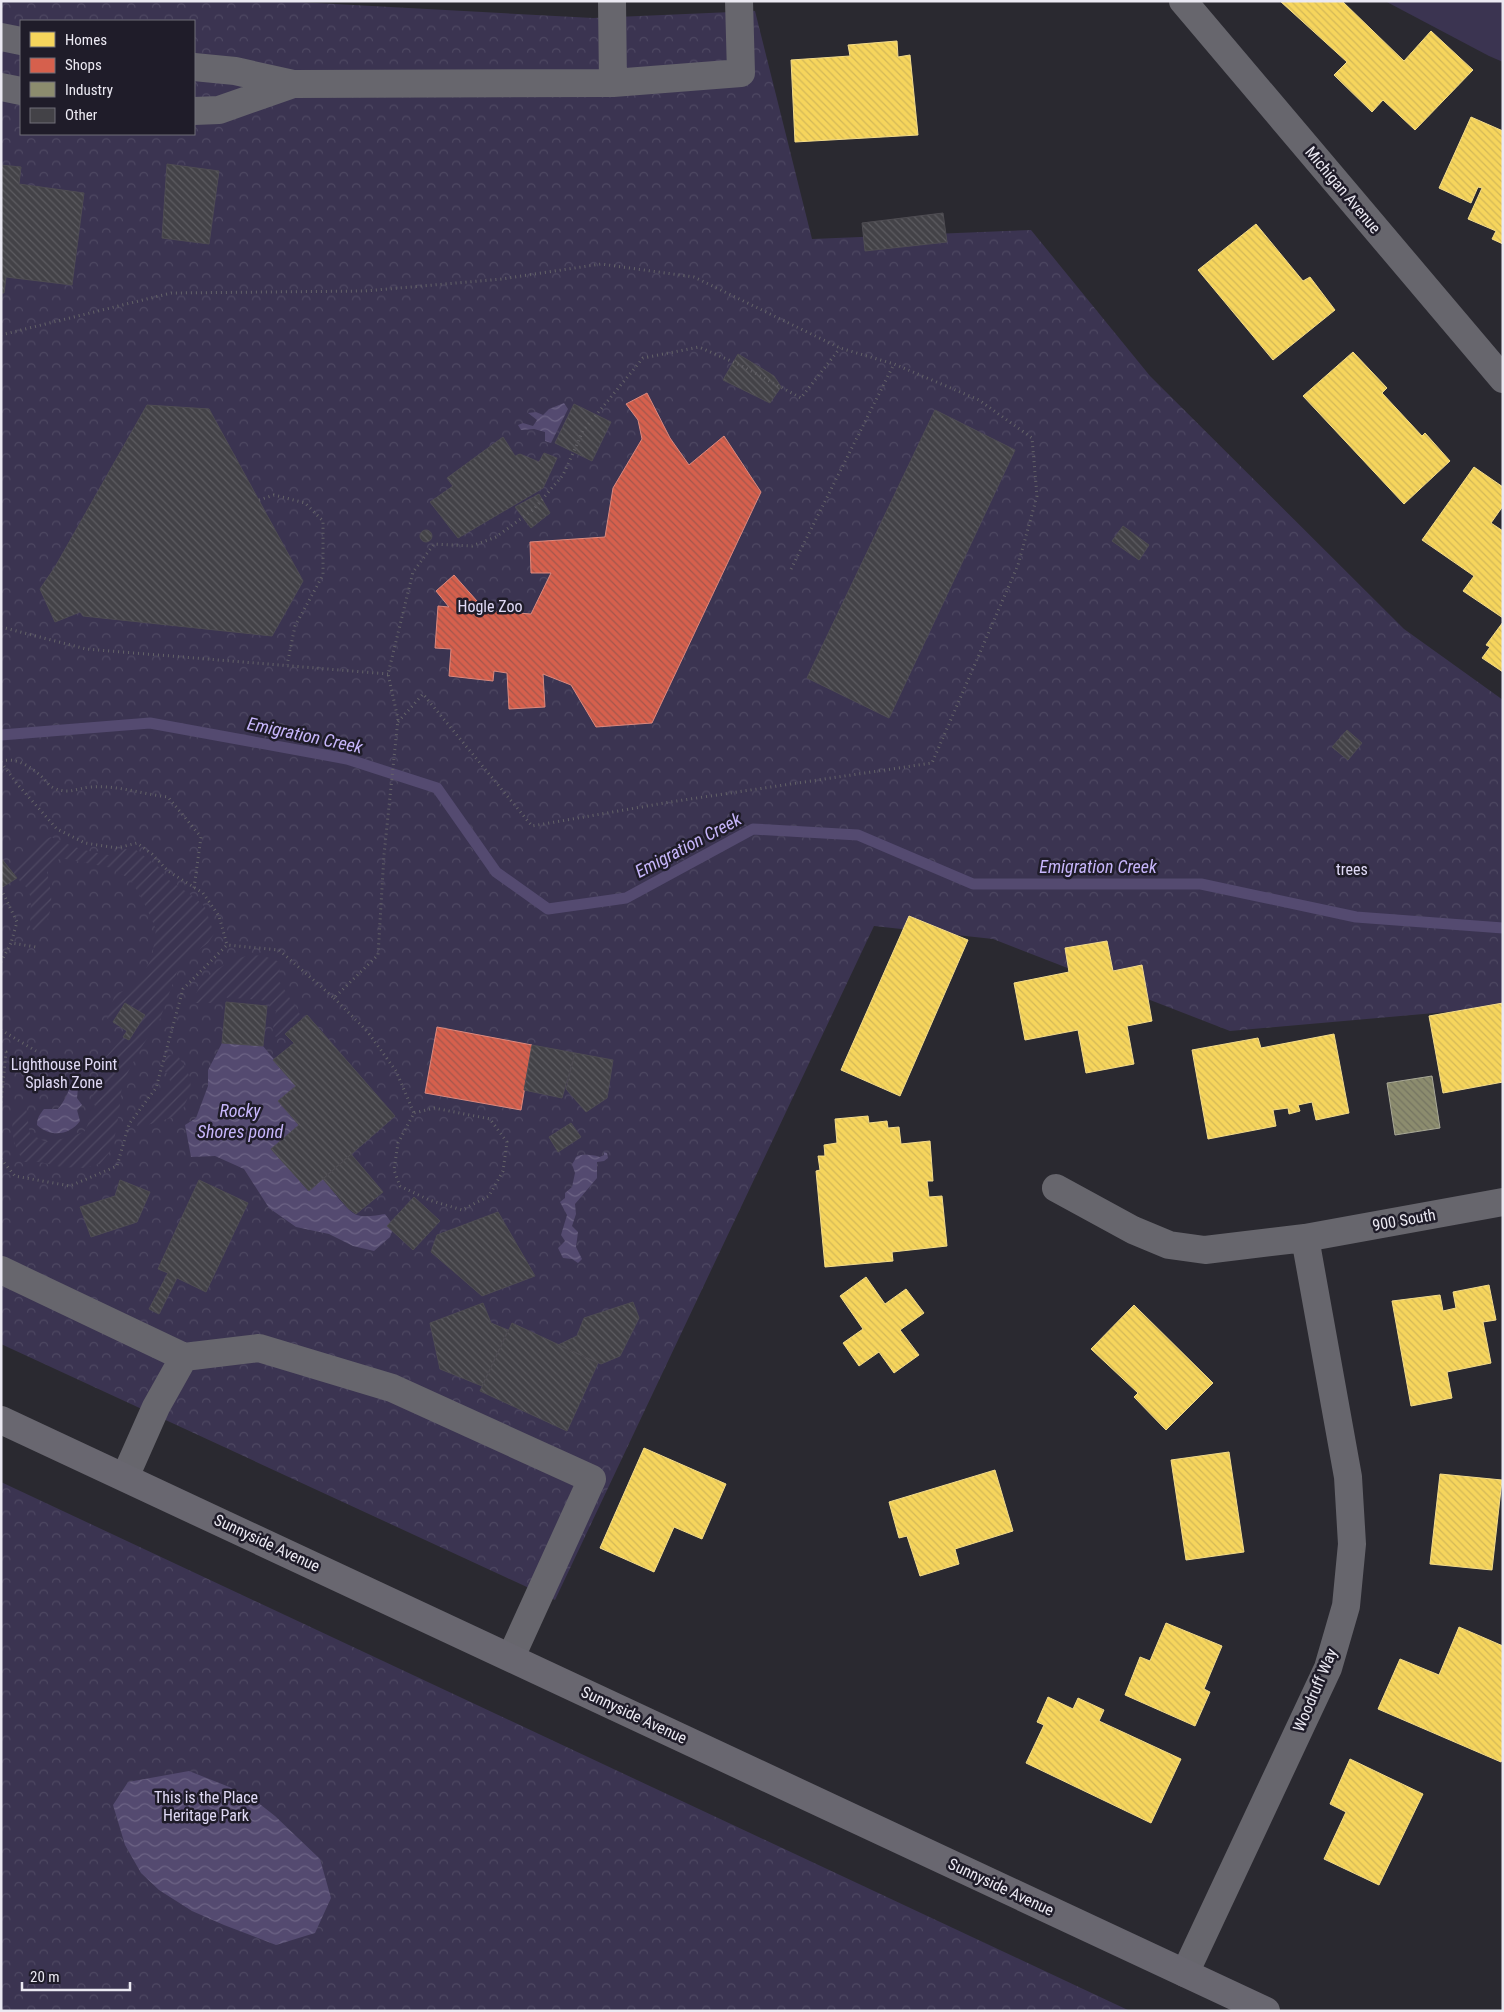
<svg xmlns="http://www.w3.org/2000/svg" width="1504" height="2012" font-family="'Roboto Condensed',sans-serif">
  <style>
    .grass { fill: #3b3451 }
    .forest { fill: url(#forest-crowns); fill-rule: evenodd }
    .garden { fill: url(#garden-furrows) }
    .water { fill: url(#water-waves) }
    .homes { fill: url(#homes-back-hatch); stroke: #f3db89 }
    .shops { fill: url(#shops-back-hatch); stroke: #dc897e }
    .industry { fill: url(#industry-back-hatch); stroke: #a8a896 }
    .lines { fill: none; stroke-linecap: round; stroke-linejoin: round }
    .stream { stroke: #544a70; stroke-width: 11 }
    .building { fill: url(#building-back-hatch); stroke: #4e4c52 }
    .path { stroke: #646368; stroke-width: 3; stroke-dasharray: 1 4; stroke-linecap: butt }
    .minor { stroke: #67666d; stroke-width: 28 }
    .major { stroke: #696770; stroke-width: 28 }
    .labels { text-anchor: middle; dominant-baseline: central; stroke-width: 5; stroke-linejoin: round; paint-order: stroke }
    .street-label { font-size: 16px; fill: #ebe9f2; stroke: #1f1c29 }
    .park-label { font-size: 16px; fill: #e0daf6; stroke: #1f1c29 }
    .water-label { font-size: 18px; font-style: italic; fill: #c7b6fb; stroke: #1f1c29 }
  </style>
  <defs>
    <pattern id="forest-crowns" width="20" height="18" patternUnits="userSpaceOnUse" patternTransform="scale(1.25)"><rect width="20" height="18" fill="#3b3451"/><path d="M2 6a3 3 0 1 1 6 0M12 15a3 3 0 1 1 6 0" fill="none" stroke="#4e4862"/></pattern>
    <pattern id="garden-furrows" width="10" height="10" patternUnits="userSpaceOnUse" patternTransform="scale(1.25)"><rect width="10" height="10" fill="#3b3451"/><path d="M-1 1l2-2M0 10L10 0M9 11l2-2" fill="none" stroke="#4e4862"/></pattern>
    <pattern id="water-waves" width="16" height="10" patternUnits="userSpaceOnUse" patternTransform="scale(1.25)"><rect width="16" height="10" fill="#544a70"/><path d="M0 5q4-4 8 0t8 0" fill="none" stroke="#6d6485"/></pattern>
    <pattern id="homes-back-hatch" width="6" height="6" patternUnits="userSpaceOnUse" patternTransform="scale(1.25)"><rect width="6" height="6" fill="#f6d55c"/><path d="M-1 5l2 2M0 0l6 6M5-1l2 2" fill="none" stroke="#d3b858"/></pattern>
    <pattern id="shops-back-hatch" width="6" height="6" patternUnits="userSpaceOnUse" patternTransform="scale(1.25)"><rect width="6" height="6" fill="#d6604d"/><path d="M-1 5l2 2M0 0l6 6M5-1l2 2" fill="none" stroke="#a4574c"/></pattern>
    <pattern id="industry-back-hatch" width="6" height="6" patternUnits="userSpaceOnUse" patternTransform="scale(1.25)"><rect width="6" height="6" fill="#8c8c6e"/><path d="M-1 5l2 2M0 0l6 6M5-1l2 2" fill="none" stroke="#747461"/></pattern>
    <pattern id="building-back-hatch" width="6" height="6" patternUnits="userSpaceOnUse" patternTransform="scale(1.25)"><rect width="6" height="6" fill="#434247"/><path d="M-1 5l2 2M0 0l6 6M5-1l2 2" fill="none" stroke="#5e5d62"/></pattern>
  </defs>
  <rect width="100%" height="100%" fill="#2a2930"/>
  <!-- grass -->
  <path class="grass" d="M 1385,1 L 1503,1 L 1503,62 L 1489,56 Z"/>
  <!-- forest -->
  <path class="forest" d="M 1,1 L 280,1 L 593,18 L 755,11 L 812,239 L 1031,230 L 1150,376 L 1404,629 L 1503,700 L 1503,1007 L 1230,1031 L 993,939 L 874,926 L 555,1600 L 1,1344 ZM 21,21 L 194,21 L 194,134 L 21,134 Z
    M 1,1482 L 1130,2011 L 1,2011 Z"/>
  <!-- garden -->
  <path class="garden" d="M 51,837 C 75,848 88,852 115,856 L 123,849 L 136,850 L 160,868 L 166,878 L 194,897 L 205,907 L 214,934 L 208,943 L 186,959 L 177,972 L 160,1019 L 139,1051 L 122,1084 L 119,1113 L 114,1141 L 110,1152 L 100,1164 L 84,1168 L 61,1167 L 40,1162 L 24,1162 C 16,1151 7,1127 16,1114 C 18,1111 23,1108 26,1107 L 30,1134 L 46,1142 L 71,1137 L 85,1131 L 95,1106 L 91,1099 L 103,1073 L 99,1065 C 108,1053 119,1044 127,1031 L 107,1019 L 115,994 L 136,986 L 152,958 L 156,929 L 144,903 L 131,880 L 112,868 L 60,858 L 47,872 C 52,897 55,907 42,931 L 35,931 L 30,928 L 31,898 L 27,888 L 17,878 L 11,867 L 39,842 Z
    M 249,955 L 264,956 L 280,962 L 279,981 L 301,1016 L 276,1037 L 272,1034 L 276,1011 L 269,1011 L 270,1001 L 223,997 L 221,1003 L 193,1003 C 199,976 225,962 249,955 Z
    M 167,1055 L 178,1056 C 195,1082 194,1086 180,1115 C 165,1119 153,1125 137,1126 C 141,1106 161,1099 171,1083 L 167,1074 L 162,1067 Z"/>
  <!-- water -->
  <path class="water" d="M 564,403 L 568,409 L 551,443 L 545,441 L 545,432 L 534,429 L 521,430 L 518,425 L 523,423 L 533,426 L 537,420 L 528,413 L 536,412 L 543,415 L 549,409 Z
    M 222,1043 L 263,1046 L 296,1086 L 299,1125 L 272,1149 L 308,1191 L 323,1179 C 331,1188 346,1211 357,1215 C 365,1218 377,1215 385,1214 L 394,1226 L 390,1237 L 374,1251 L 353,1246 L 329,1234 L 296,1227 L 269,1208 L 244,1169 L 215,1156 L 191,1157 L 185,1125 L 196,1118 L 208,1086 L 208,1070 Z
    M 71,1086 L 78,1088 L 77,1098 L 82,1105 L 77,1110 L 80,1121 C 70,1135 51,1138 37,1125 C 37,1118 40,1114 44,1109 L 58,1109 C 64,1102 67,1094 71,1086 Z
    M 604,1152 L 607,1153 L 608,1158 L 604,1161 L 597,1162 L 597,1178 L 575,1204 L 576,1214 L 572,1226 L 578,1232 L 576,1247 L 582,1259 L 578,1263 L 572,1259 L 563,1258 L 558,1248 L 565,1241 L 561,1235 L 567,1215 L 560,1202 L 565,1198 L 565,1193 L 572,1187 L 575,1173 L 572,1164 C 574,1162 575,1159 576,1157 C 580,1153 596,1155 600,1157 L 604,1155 Z
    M 189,1771 L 247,1794 L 275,1816 L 320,1859 L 331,1898 L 315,1933 L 276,1945 L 224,1925 L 192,1911 L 159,1890 L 141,1873 L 125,1845 L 113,1805 L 128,1782 Z"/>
  <!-- homes -->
  <path class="homes" d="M 1280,1 L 1342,1 L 1404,61 L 1431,31 L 1473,70 L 1415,130 L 1383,100 L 1372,112 L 1334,75 L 1347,62 Z
    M 897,41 L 898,57 L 910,55 L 918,135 L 795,142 L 791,60 L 850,56 L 848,45 Z
    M 1471,117 L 1503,131 L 1503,244 L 1492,239 L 1496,231 L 1468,219 L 1482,188 L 1478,187 L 1471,203 L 1439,188 Z
    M 1256,224 L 1303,281 L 1310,277 L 1335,310 L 1273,360 L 1198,270 Z
    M 1353,352 L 1387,388 L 1382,393 L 1422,436 L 1425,433 L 1450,461 L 1404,504 L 1303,396 Z
    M 1474,467 L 1503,487 L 1503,506 L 1491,523 L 1503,531 L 1503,618 L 1463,591 L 1474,576 L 1422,540 Z
    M 1503,622 L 1503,672 L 1482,658 L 1490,647 L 1486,645 Z
    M 909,916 L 968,940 L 900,1096 L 841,1070 Z
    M 1107,941 L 1113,971 L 1142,965 L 1152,1021 L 1127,1026 L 1134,1064 L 1086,1073 L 1078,1030 L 1025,1040 L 1014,983 L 1069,972 L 1065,948 Z
    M 1503,1003 L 1503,1082 L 1443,1093 L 1429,1016 Z
    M 1334,1034 L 1349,1113 L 1316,1120 L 1312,1102 L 1298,1105 L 1300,1111 L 1289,1114 L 1288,1108 L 1273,1110 L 1276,1126 L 1208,1139 L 1192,1050 L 1258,1038 L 1261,1048 Z
    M 868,1116 L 869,1123 L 887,1121 L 888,1128 L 899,1127 L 901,1144 L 930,1141 L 933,1181 L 927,1181 L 929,1197 L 942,1196 L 947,1246 L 892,1252 L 893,1261 L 825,1267 L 816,1171 L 820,1170 L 818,1156 L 825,1156 L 824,1145 L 837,1143 L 835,1119 Z
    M 866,1277 L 885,1304 L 906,1289 L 924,1313 L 900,1330 L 919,1355 L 894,1373 L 879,1352 L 859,1366 L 843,1343 L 863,1329 L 840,1296 Z
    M 1489,1285 L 1496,1320 L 1483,1322 L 1491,1363 L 1447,1372 L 1452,1398 L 1411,1406 L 1392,1301 L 1440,1295 L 1443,1311 L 1456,1308 L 1453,1292 Z
    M 1134,1305 L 1213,1383 L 1166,1430 L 1134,1397 L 1138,1393 L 1091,1349 Z
    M 644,1448 L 726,1484 L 702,1539 L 674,1527 L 654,1572 L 600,1548 Z
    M 1229,1452 L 1244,1552 L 1186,1560 L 1171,1460 Z
    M 995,1470 L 1013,1531 L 955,1549 L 959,1564 L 920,1576 L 907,1536 L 899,1538 L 889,1502 Z
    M 1440,1474 L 1502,1480 L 1492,1570 L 1430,1564 Z
    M 1166,1623 L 1222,1646 L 1204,1689 L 1210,1692 L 1195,1726 L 1125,1695 L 1140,1657 L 1150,1661 Z
    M 1459,1627 L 1503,1646 L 1503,1758 L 1501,1762 L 1378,1709 L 1400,1659 L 1439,1675 Z
    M 1048,1697 L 1073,1709 L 1078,1698 L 1104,1710 L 1099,1721 L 1181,1759 L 1151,1823 L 1026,1763 L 1044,1725 L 1037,1722 Z
    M 1350,1759 L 1423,1794 L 1379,1885 L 1324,1859 L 1346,1812 L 1330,1804 Z"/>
  <!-- shops -->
  <path class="shops" d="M 647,393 L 670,438 L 689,465 L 724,436 L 761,492 L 652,723 L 596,727 L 571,685 L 543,674 L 545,707 L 509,709 L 507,673 L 494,671 L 493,681 L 449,676 L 451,649 L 435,648 L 438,606 L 449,607 L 436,591 L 454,575 L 477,601 L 466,609 L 531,614 L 551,573 L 531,573 L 530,542 L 605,537 L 613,488 L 642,439 L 638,420 L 626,404 Z
    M 437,1027 L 532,1045 L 521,1110 L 425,1093 Z"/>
  <!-- industry -->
  <path class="industry" d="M 1432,1076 L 1440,1128 L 1395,1135 L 1387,1083 Z"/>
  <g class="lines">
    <!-- stream -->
    <path class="stream" d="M 1,735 L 150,723 L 347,759 L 437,788 L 496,872 L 548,909 L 626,898 L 753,829 L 858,835 L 973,884 L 1201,884 L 1356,917 L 1503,928"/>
  </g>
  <!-- building -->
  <path class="building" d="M 167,164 L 219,171 L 209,244 L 162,238 Z
    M 1,165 L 21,167 L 19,184 L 84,193 L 72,285 L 6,277 L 4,293 L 1,293 Z
    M 943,213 L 947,242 L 865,251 L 862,223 Z
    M 738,354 L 774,376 L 781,387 L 770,403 L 723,380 Z
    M 574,404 L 611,422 L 592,461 L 555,443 Z
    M 147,405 L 209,409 L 303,581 L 272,636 L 83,616 L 80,612 L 55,622 L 40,589 L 55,567 Z
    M 935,410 L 1015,450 L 889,718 L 807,678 Z
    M 503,437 L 515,456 L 520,454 L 539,462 L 544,453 L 557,458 L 543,488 L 458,538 L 430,502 L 453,486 L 447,478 Z
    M 539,494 L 550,513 L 531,528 L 515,507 Z
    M 1123,526 L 1149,545 L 1139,560 L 1112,541 Z
    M420 536a6 6 0 1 1 12 0a6 6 0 1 1-12 0Z
    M 1347,730 L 1362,743 L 1348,760 L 1332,747 Z
    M 1,858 L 17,878 L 1,888 Z
    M 226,1002 L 267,1006 L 263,1046 L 222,1043 Z
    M 125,1003 L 145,1015 L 129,1040 L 123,1037 L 127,1031 L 113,1022 Z
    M 307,1015 L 395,1116 L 309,1191 L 271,1149 L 299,1125 L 278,1101 L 296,1086 L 273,1060 L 294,1043 L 285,1034 Z
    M 532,1045 L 575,1053 L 562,1098 L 524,1090 Z
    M 575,1053 L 613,1060 L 607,1098 L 586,1112 L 566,1089 Z
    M 571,1123 L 581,1137 L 558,1152 L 549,1137 Z
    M 351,1154 L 383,1192 L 356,1214 L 348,1208 L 323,1179 Z
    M 120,1180 L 150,1192 L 137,1222 L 91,1237 L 80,1207 L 115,1196 Z
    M 199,1180 L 248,1203 L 206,1292 L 177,1278 L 159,1314 L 149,1309 L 168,1273 L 158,1269 Z
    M 414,1197 L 440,1221 L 413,1250 L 387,1226 Z
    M 498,1212 L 535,1276 L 482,1296 L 431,1252 L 437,1235 Z
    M 633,1302 L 639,1318 L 620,1356 L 601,1364 L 558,1345 L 577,1336 L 584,1318 Z
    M 483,1303 L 491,1323 L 508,1330 L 482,1386 L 440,1369 L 430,1323 Z
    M 512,1323 L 598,1363 L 567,1431 L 480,1391 Z"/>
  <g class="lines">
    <!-- path -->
    <path class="path" d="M 1,335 L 171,293 L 365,291 L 502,279 L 601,264 L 694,277 L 840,348 L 894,364 L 979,400 L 1032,438 L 1037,496 L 1018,565 L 932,763 L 670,802 L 532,826 L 423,694 L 397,723
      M 259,500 L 274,495 L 305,503 L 323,521 L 323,575 L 295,626 L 287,665
      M 791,569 L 894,364
      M 1,627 L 86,649 L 388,674
      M 1,761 C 17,757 31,767 42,777 C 46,781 49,786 54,788 C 70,795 76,788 91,787 C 117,785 142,794 168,797 L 201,837 L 194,888
      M 1,762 L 18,785 L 57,829 L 85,843 L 117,848 L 137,843 L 152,854 L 168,871 L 203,893 L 219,916 L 227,945
      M 1,889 L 17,922 L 11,943
      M 1,962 L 11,943 L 36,947
      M 334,998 L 367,1031 L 396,1071 L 414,1113 L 398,1143 L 394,1170 L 400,1186 L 429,1200 L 462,1210 L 489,1196 L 503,1171 L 507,1142 L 490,1119 L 434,1108 L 414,1113
      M 1,1030 L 36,1051
      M 1,1050 L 6,1052 L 1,1104
      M 1,1159 L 15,1176 L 70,1186 L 117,1166 L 129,1124 L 156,1088 L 183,989 L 227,945 L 279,950 L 334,998 L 378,955 L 384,855 L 398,719 L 388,674 L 413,572 L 434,544 L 472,546 L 496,537 L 534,509 L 563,475 L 583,431 L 643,358 L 699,347 L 740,365 L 801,398 L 840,348"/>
    <!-- minor -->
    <path class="minor" d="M 1183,1 L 1503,379
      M 1,37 L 21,41
      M 194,67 L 235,71 L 293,84
      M 613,83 L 741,73 L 739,1
      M 1,87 L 21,91
      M 194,111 L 219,110 L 293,84 L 613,83 L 612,1
      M 1056,1188 L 1133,1230 L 1169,1245 L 1205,1250 L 1305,1238 L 1503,1202
      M 1,1270 L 184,1357
      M 125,1477 L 156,1407 L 184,1357 L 259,1348 L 392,1388 L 592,1479 L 511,1657
      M 1185,1973 L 1328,1668 L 1346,1606 L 1352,1544 L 1348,1477 L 1305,1238"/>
    <!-- major -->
    <path class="major" d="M 1,1420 L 1266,2011"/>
  </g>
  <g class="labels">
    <!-- street labels -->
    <g class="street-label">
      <text transform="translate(1343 190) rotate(50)">Michigan Avenue</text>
      <text transform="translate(1404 1220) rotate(-10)">900 South</text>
      <text transform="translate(267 1543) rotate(25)">Sunnyside Avenue</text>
      <text transform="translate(1315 1690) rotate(-67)">Woodruff Way</text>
      <text transform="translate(634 1715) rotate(25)">Sunnyside Avenue</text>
      <text transform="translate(1001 1887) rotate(25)">Sunnyside Avenue</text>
    </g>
    <!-- park labels -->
    <g class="park-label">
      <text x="490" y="606">Hogle Zoo</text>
      <text x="1352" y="869">trees</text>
      <text x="64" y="1064">Lighthouse Point<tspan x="64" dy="18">Splash Zone</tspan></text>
      <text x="206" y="1797">This is the Place<tspan x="206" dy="18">Heritage Park</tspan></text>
    </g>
    <!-- water labels -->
    <g class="water-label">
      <text transform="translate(305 735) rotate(12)">Emigration Creek</text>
      <text transform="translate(688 845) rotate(-28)">Emigration Creek</text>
      <text x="1098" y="866">Emigration Creek</text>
      <text x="240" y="1110">Rocky<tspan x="240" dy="21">Shores pond</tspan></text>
    </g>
  </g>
  <!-- border -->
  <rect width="1504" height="2012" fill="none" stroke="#ebe9f2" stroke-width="5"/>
  <!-- legend -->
  <rect x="20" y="20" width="175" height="115" fill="#1f1c29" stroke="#716e79"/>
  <rect x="30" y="32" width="25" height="15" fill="#f6d55c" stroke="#716e79"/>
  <text x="65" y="45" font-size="15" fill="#ebe9f2">Homes</text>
  <rect x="30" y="58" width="25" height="15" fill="#d6604d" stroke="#716e79"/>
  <text x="65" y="70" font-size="15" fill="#ebe9f2">Shops</text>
  <rect x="30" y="82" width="25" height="15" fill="#8c8c6e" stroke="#716e79"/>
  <text x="65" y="95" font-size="15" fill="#ebe9f2">Industry</text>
  <rect x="30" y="108" width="25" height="15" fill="#434247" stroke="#716e79"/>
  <text x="65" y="120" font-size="15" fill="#ebe9f2">Other</text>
  <!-- scale -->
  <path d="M22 1982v8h108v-8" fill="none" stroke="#ebe9f2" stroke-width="2.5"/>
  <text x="30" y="1982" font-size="15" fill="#ebe9f2" stroke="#1f1c29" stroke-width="4" paint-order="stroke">20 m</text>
</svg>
